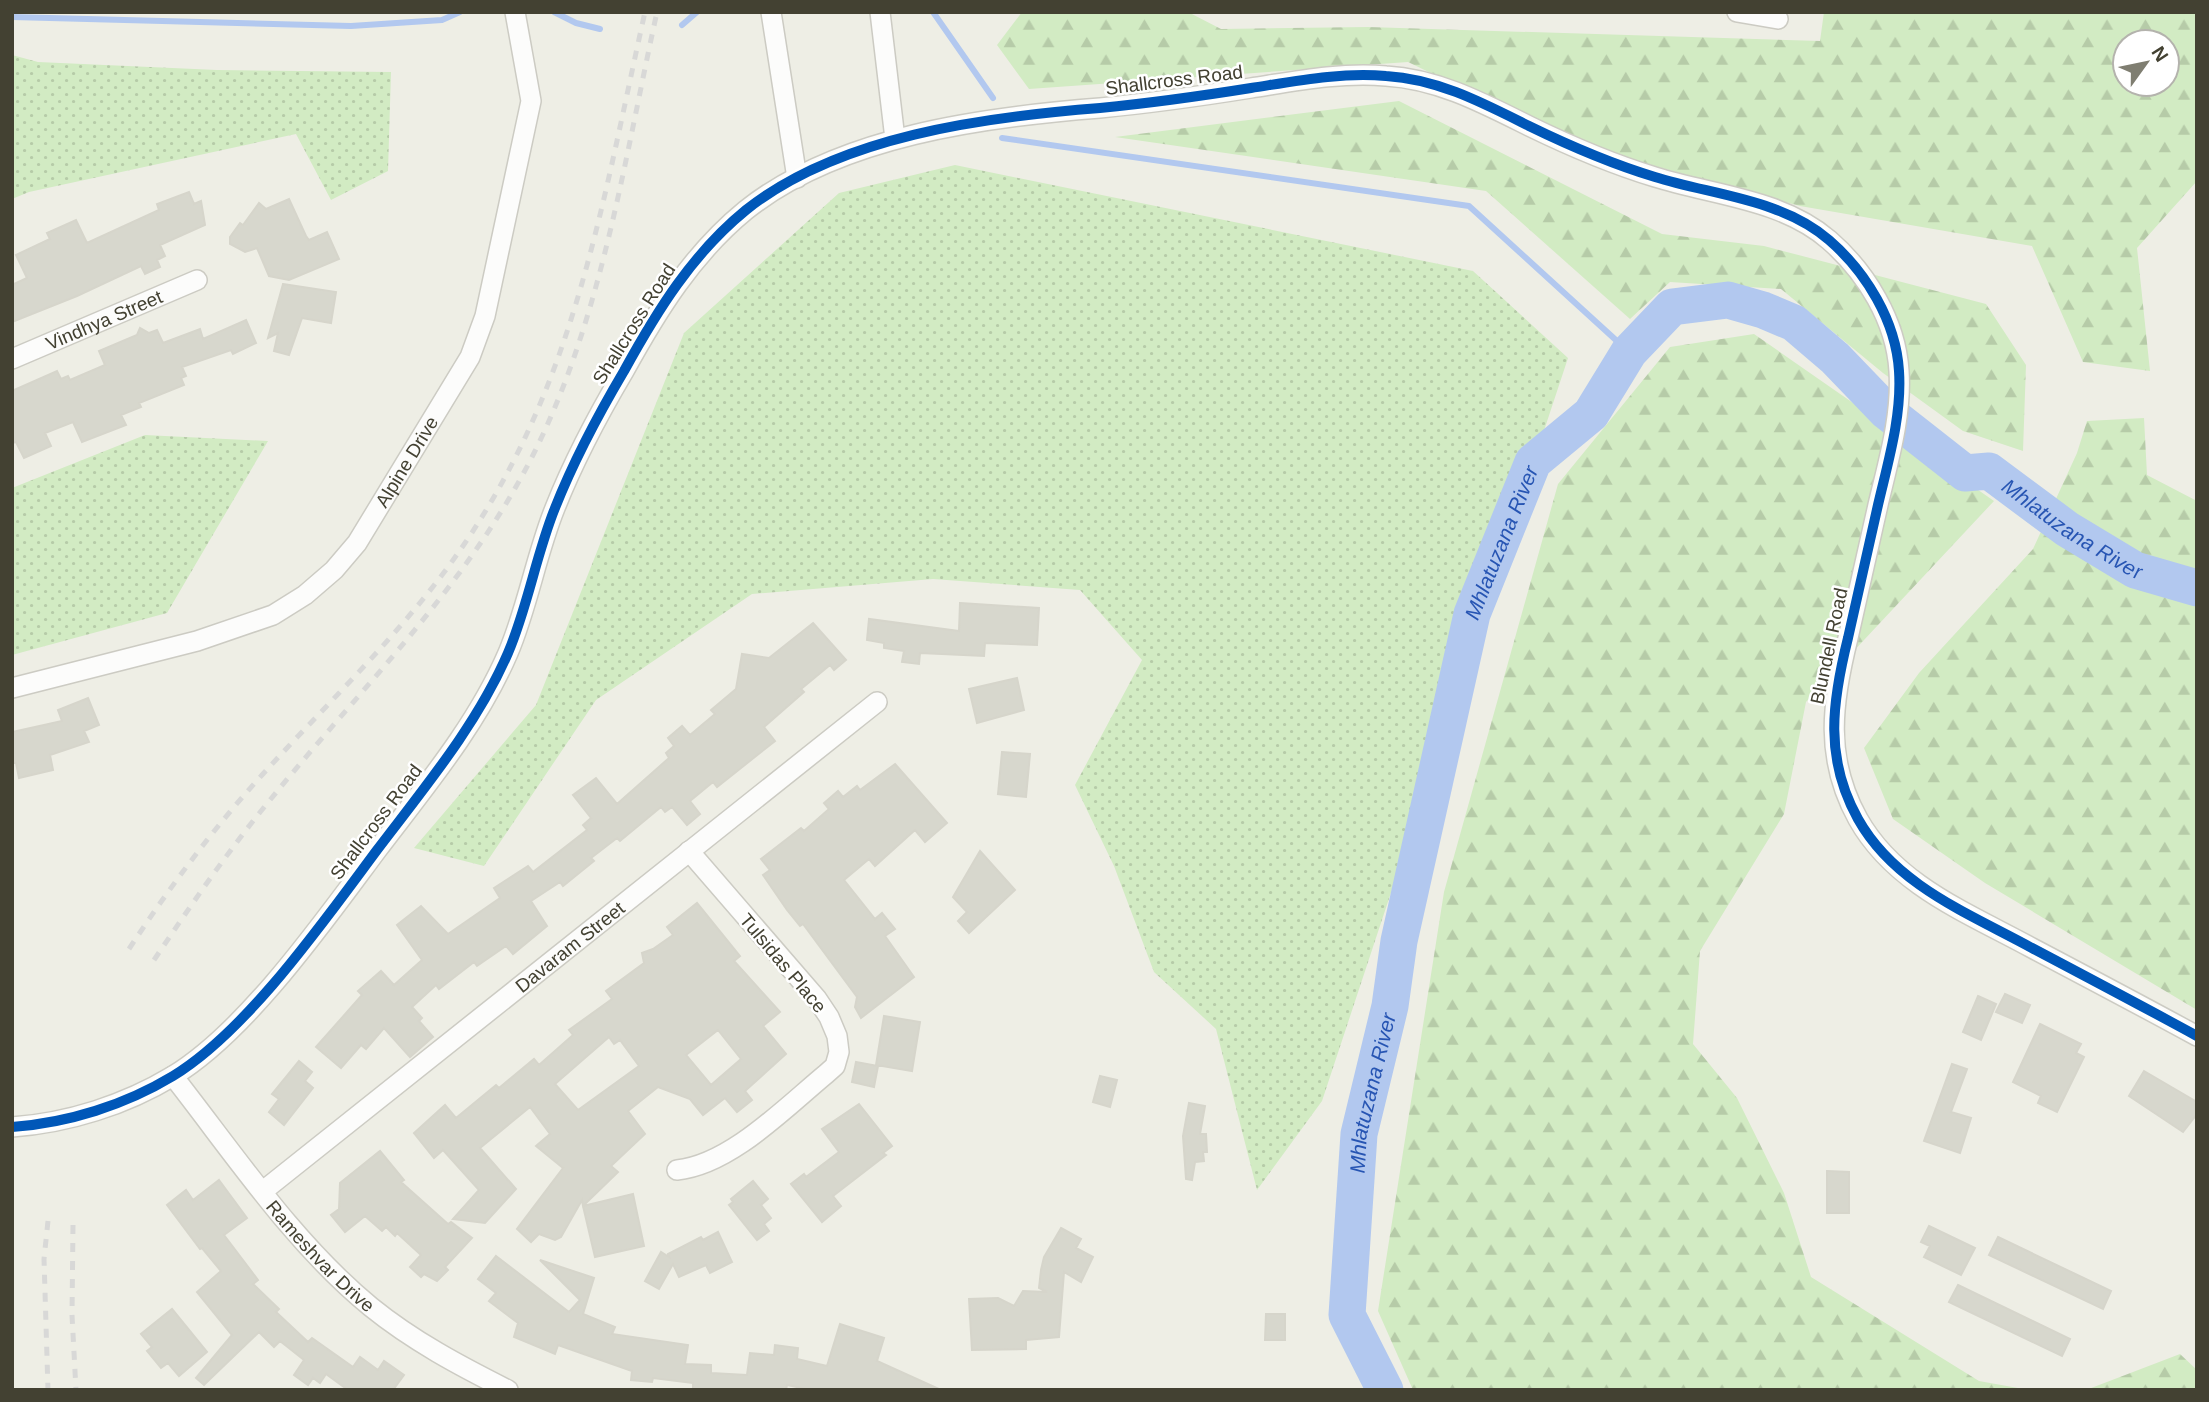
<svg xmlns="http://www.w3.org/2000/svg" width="2209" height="1402" font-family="Arial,sans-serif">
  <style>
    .grass { fill: url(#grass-dots) }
    .forest { fill: url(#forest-firs); fill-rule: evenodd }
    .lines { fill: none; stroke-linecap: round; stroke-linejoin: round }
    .stream { stroke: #b2c8ef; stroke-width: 6 }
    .river { stroke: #b2c8ef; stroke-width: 37 }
    .building { fill: #d7d7cd; stroke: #d6d5cb; stroke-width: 2; fill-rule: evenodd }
    .minor-casing { stroke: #cccbc3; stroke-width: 22 }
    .minor { stroke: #fcfcfb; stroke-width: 19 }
    .rail { stroke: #d8d8d7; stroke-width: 5; stroke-dasharray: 9 9; stroke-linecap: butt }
    .cycleway-casing { stroke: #fff; stroke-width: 15 }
    .cycleway { stroke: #0057b8; stroke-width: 10 }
    .labels { text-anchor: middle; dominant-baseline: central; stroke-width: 5; stroke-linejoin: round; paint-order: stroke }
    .street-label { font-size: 19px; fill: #434132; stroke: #fff }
    .water-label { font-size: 21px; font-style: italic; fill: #2755b3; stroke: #fff }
  </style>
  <defs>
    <pattern id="grass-dots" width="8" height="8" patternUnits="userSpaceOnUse" patternTransform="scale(1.75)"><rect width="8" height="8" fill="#d2ebc3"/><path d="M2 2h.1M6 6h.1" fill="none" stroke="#b6cba8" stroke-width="1.8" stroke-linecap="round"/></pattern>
    <pattern id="forest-firs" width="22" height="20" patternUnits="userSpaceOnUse" patternTransform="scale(1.75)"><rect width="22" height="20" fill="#d2ebc3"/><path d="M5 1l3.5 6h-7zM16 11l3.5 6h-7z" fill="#b6cba8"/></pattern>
  </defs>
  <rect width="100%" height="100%" fill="#eeeee5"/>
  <!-- grass -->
  <path class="grass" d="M 12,55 L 38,62 L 217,70 L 391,72 L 388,171 L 331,200 L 296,134 L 29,192 L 12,199 Z
    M 955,165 L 1473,271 L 1568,358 L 1322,1101 L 1257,1190 L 1216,1029 L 1154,972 L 1114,866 L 1075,785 L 1142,660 L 1080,590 L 933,579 L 752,594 L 596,700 L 484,866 L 414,848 L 536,705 L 684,333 L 839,193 Z
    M 145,435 L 268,441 L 167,613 L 12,655 L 12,488 Z"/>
  <!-- forest -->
  <path class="forest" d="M 1022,12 L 1188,12 L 1221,29 L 1368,27 L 1820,41 L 1824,12 L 2193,12 L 2197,14 L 2197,181 L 2137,248 L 2150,371 L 2083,362 L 2032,246 L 1800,206 L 1582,146 L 1408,62 L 1029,89 L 997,45 ZM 2125,42 L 2167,42 L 2167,84 L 2125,84 Z
    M 1399,101 L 1662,234 L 1764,246 L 1986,304 L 2026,365 L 2023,451 L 1963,431 L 1883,373 L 1781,289 L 1670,282 L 1630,319 L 1486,191 L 1115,137 Z
    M 1754,334 L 1994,501 L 1806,702 L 1784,814 L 1700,951 L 1693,1044 L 1737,1098 L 1784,1193 L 1811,1277 L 1979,1381 L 2029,1390 L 1413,1390 L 1378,1311 L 1444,892 L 1558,484 L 1670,347 Z
    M 2144,418 L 2147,475 L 2197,501 L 2197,1010 L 1985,883 L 1893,819 L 1864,748 L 1919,673 L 2033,549 L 2077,453 L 2087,421 Z
    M 2180,1354 L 2197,1370 L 2197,1390 L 2086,1390 Z"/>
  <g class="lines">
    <!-- stream -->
    <path class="stream" d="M 554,12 L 576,23 L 600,29
      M 933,12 L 993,98
      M 12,17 L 351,26 L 442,20 L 460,12
      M 682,25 L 697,12
      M 1002,138 L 1469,206 L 1629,352"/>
    <!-- river -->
    <path class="river" id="s1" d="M 1385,1390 L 1347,1315 L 1359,1134 L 1390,1006 L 1399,941 L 1472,614 L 1533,462 L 1591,414 L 1629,352 L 1672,307 L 1728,300 L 1763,310 L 1794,323 L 1835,358 L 1886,411 L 1965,473 L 1989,471 L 2067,529 L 2135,570 L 2197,588"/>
  </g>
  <!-- building -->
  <path class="building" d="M 189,192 L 194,204 L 201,201 L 205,225 L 160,245 L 165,256 L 157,260 L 160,267 L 145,274 L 141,266 L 77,296 L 12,322 L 12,285 L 27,278 L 16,255 L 50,239 L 47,233 L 76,220 L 87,243 L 159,210 L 157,204 Z
    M 289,199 L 306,236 L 309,240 L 327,232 L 339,259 L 289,280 L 269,276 L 257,248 L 245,252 L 230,244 L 230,237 L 240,223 L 243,225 L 259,203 L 266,209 Z
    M 283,284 L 336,292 L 331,323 L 302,318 L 289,355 L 274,351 L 278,333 L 268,338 Z
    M 246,320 L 256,343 L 233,354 L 231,350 L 182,367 L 186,376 L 181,378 L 184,385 L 139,403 L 141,407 L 121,415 L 126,425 L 82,442 L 73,422 L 45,433 L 51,446 L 24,458 L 16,442 L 12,443 L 12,391 L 57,371 L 61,379 L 68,376 L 70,380 L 105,365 L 99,351 L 137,335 L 140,328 L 149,333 L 157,330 L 163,343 L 200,329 L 203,339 Z
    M 960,603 L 1039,608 L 1037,645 L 985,643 L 984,656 L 920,653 L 919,664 L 902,662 L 904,651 L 884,648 L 884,643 L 867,640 L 869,619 L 959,631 Z
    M 813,623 L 846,660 L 834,670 L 830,665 L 801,689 L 804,692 L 764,727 L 775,741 L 717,787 L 713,782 L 690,801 L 700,814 L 687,825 L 672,807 L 665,812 L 661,807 L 620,841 L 617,838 L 591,858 L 594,861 L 563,886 L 560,882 L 531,901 L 547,926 L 513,954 L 506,946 L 477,966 L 474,962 L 439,989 L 436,985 L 412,1007 L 422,1018 L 419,1021 L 433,1037 L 410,1057 L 384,1028 L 366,1049 L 361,1045 L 341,1068 L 316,1047 L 362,995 L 358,991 L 381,971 L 394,985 L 422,960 L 397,925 L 421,906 L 448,934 L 500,898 L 494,888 L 528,866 L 533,872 L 587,830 L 583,825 L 591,818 L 573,795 L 596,778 L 617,804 L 669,758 L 666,753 L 674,746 L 668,738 L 682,726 L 690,735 L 715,714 L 711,710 L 736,689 L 742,654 L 769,658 Z
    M 1017,678 L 1024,710 L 977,723 L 969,689 Z
    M 88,698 L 99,725 L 84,731 L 89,742 L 50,755 L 53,770 L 19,778 L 16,763 L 12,763 L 12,732 L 62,721 L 58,710 Z
    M 1002,752 L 1030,754 L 1026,797 L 998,794 Z
    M 895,764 L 947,823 L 925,842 L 915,830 L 875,866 L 869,859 L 844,880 L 875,919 L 882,913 L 895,929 L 885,936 L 914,977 L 861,1018 L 855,1007 L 857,997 L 803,924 L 800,926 L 787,910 L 763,875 L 770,870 L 761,859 L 801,828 L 804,831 L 829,809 L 824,803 L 838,791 L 843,797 L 857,786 L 860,790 Z
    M 980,851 L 1015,890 L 969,933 L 958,921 L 967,912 L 953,897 Z
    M 697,903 L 740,956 L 734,961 L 780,1012 L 763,1026 L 786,1054 L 745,1091 L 752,1100 L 737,1112 L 725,1098 L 703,1115 L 690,1099 L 658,1087 L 628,1111 L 645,1134 L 611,1166 L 618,1172 L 583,1206 L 582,1200 L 561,1237 L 555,1240 L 539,1234 L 531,1242 L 517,1229 L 563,1168 L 536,1146 L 550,1134 L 530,1107 L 480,1148 L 516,1189 L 485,1223 L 453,1219 L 479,1190 L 443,1150 L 434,1158 L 414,1133 L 445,1105 L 456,1118 L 496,1085 L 499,1088 L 534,1059 L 539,1065 L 573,1035 L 569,1030 L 612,999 L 606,991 L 644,963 L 642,953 L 653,949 L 673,935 L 667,927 ZM 718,1030 L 741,1059 L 711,1085 L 686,1055 ZM 609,1037 L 614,1044 L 620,1040 L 639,1066 L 578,1110 L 555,1084 Z
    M 2005,994 L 2030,1005 L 2022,1023 L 1996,1012 Z
    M 1978,996 L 1996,1004 L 1981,1040 L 1963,1032 Z
    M 884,1016 L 920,1022 L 912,1071 L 876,1065 Z
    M 2040,1024 L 2081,1044 L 2076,1053 L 2084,1057 L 2057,1112 L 2038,1103 L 2041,1096 L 2013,1082 Z
    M 299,1061 L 312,1072 L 305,1081 L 313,1088 L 284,1125 L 269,1112 L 279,1099 L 272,1094 Z
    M 856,1062 L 878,1066 L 874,1087 L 852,1082 Z
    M 1952,1064 L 1967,1069 L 1951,1112 L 1971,1118 L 1960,1153 L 1924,1141 Z
    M 2144,1071 L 2197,1102 L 2197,1114 L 2183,1132 L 2129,1096 Z
    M 1100,1076 L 1117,1080 L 1110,1107 L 1093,1102 Z
    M 1189,1103 L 1205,1106 L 1200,1134 L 1206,1134 L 1207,1152 L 1203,1152 L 1204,1161 L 1195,1162 L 1192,1180 L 1186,1179 L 1183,1136 Z
    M 859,1104 L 892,1146 L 883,1153 L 886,1155 L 833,1196 L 841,1206 L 822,1222 L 791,1184 L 804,1174 L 806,1177 L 839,1152 L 822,1129 Z
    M 380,1151 L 404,1180 L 401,1182 L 448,1224 L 451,1222 L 472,1238 L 445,1267 L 448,1270 L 437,1281 L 424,1274 L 421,1277 L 410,1267 L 421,1255 L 397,1233 L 395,1236 L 386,1227 L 382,1231 L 365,1216 L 345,1232 L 331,1215 L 339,1209 L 340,1183 Z
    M 1827,1171 L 1849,1172 L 1849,1213 L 1827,1213 Z
    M 219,1180 L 247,1218 L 224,1235 L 258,1280 L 253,1284 L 279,1309 L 276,1312 L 308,1342 L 312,1338 L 353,1367 L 360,1357 L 378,1370 L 384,1361 L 404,1375 L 393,1390 L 348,1390 L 326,1374 L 320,1383 L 313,1378 L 308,1385 L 294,1375 L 304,1360 L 280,1341 L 274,1347 L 259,1332 L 204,1385 L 196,1378 L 232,1335 L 197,1292 L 221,1271 L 202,1248 L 200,1249 L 167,1205 L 186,1190 L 193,1200 Z
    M 753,1181 L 768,1199 L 761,1205 L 771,1218 L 764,1224 L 769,1231 L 757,1240 L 729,1205 L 733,1202 L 731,1199 Z
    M 633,1194 L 644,1246 L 595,1257 L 583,1206 Z
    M 1929,1226 L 1975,1248 L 1961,1275 L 1924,1257 L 1930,1246 L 1921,1242 Z
    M 1061,1228 L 1081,1239 L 1076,1248 L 1093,1257 L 1081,1282 L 1064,1272 L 1059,1337 L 1026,1340 L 1026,1349 L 972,1350 L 969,1299 L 998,1298 L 1014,1306 L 1023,1291 L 1047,1292 L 1039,1288 L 1041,1270 L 1044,1257 Z
    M 718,1232 L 732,1262 L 710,1273 L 706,1265 L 679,1277 L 673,1264 L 659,1289 L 645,1281 L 661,1252 L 669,1257 L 668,1254 L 701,1237 L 703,1240 Z
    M 1998,1237 L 2111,1291 L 2103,1309 L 1989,1255 Z
    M 496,1256 L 569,1312 L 580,1300 L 540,1260 L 594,1278 L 583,1314 L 615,1327 L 612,1334 L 688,1345 L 685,1364 L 711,1365 L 711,1373 L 747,1375 L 750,1353 L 774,1355 L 775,1345 L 798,1348 L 797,1359 L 827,1366 L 840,1324 L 884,1338 L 877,1361 L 941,1390 L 811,1390 L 787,1385 L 786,1390 L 693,1390 L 693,1383 L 653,1378 L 652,1382 L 631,1380 L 632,1371 L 558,1345 L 555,1354 L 514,1337 L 518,1323 L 489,1301 L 496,1293 L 478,1279 Z
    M 1958,1285 L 2070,1339 L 2062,1356 L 1949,1302 Z
    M 172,1309 L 207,1352 L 179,1376 L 168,1363 L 161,1368 L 147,1351 L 152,1347 L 141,1334 Z
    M 1266,1314 L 1285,1314 L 1285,1340 L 1265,1340 Z"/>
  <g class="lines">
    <!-- minor casing -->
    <g class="minor-casing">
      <g id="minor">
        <path d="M 771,12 L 797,178"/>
        <path d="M 880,12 L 895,139"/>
        <path d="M 1737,12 L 1778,19"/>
        <path id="s2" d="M 12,359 L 197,280"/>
        <path id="s3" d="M 12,688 L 197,641 L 273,615 L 305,595 L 334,570 L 357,543 L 470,357 L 485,316 L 531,101 L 515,12"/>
        <path id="s4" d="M 173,1076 C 235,1155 293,1243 371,1307 C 413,1341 460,1366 508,1390"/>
        <path d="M 12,1127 C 68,1123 125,1105 173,1076 C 247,1031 324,921 377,850 C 424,788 477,725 508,653 C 528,606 536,555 555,508 C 574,460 598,415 624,371 C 657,311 692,254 746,210 C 839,136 984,117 1100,108 C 1151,103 1201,96 1251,88 C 1296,81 1341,72 1386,76 C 1438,79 1483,103 1529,126 C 1570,146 1612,164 1655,177 C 1712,195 1782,199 1829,240 C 1866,272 1896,321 1899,371 C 1902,416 1888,462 1878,505 C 1868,549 1858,594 1848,638 C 1832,702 1824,758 1858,819 C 1895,885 1968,913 2032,948 C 2087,977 2142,1006 2197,1036"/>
        <path d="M 677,1170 C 730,1165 786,1107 826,1074 L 835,1066 L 839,1052 L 837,1036 L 829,1017 L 817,999 L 689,851"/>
        <path id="s5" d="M 263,1191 L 877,702"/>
      </g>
    </g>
    <!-- minor -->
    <use href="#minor" class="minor"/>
    <!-- rail -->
    <path class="rail" d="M 129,949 C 169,888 213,829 262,775 C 322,709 388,646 442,575 C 573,402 599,217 645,12
      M 154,960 C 191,905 228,851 270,800 C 361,688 467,586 533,455 C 602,318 624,161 657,12
      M 48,1221 L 44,1259 L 48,1390
      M 73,1225 L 72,1315 L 76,1390"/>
    <!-- cycleway casing -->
    <g class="cycleway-casing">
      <path id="cycleway" d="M 12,1127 C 68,1123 125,1105 173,1076 C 247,1031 324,921 377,850 C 424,788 477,725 508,653 C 528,606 536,555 555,508 C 574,460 598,415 624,371 C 657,311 692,254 746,210 C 839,136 984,117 1100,108 C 1151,103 1201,96 1251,88 C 1296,81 1341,72 1386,76 C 1438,79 1483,103 1529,126 C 1570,146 1612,164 1655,177 C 1712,195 1782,199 1829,240 C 1866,272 1896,321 1899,371 C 1902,416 1888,462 1878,505 C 1868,549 1858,594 1848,638 C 1832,702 1824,758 1858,819 C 1895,885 1968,913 2032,948 C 2087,977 2142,1006 2197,1036"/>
    </g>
    <!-- cycleway -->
    <use href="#cycleway" class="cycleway"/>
  </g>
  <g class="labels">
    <!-- street labels -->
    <g class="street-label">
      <text transform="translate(1174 80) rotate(-7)">Shallcross Road</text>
      <text stroke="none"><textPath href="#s2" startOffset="100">Vindhya Street</textPath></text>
      <text transform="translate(634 324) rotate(-58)">Shallcross Road</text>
      <text stroke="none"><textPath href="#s3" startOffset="478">Alpine Drive</textPath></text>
      <text transform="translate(1829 646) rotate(-78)">Blundell Road</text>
      <text transform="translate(376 822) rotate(-53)">Shallcross Road</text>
      <text stroke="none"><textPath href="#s5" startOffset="392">Davaram Street</textPath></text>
      <text transform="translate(783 963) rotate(50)">Tulsidas Place</text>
      <text stroke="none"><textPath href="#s4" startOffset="233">Rameshvar Drive</textPath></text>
    </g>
    <!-- water labels -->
    <g class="water-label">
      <text stroke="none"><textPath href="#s1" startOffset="1652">Mhlatuzana River</textPath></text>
      <text stroke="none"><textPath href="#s1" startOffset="875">Mhlatuzana River</textPath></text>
      <text stroke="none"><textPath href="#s1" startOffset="308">Mhlatuzana River</textPath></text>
    </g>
  </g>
  <!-- border -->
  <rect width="2209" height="1402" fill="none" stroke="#434132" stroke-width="28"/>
  <!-- north arrow -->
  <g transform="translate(2146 63) rotate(57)"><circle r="33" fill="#ffffff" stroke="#b4b3ad" stroke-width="2"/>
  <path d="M0-5L12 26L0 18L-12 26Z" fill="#7f7e71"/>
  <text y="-10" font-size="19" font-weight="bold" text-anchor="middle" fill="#434132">N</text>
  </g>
</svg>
